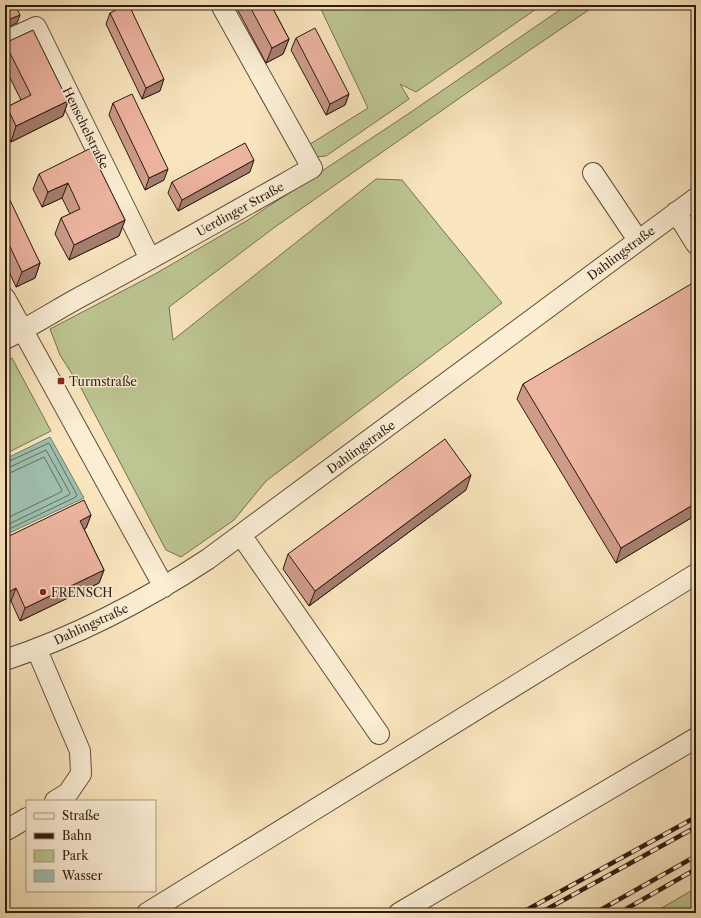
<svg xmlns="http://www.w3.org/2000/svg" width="701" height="918" font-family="'Libre Caslon Text',serif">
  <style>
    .green { fill: #bdc592; stroke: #767050 }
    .water { fill: #9ebfad; stroke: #717d6d }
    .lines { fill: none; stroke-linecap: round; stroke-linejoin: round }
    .shore { stroke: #666c5e; stroke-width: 1 }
    .minor-casing { stroke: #614d3a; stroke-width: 22 }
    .minor { stroke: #fbeed5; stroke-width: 20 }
    .rail-casing { stroke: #2e1a0e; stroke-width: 4.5 }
    .rail { stroke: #fbeed5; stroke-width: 3; stroke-dasharray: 9; stroke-linecap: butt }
    .wall { fill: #cc9b8a; stroke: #2e1a0e }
    .shaded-wall { fill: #a67e70; stroke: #2e1a0e }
    .building { fill: #edb4a0; stroke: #2e1a0e }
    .poi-dot { fill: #8f2418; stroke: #fbeed5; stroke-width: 1.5 }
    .labels { text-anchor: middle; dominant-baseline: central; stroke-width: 3; stroke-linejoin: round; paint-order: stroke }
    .street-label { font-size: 12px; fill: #2e1a0e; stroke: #fbeed5 }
    .poi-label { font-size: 12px; fill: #2e1a0e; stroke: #fbeed5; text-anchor: start }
  </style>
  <rect width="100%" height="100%" fill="#f9e5be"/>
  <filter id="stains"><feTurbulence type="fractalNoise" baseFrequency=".005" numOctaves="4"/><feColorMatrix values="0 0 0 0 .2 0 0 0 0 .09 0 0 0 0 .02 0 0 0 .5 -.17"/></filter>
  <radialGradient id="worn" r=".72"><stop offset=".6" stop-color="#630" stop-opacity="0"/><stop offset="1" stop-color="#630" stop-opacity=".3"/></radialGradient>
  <!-- green -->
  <path class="green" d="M 319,5 L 542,5 L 416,92 L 400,84 L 409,99 L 326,156 L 315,157 L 307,146 L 368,108 Z
    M 567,5 L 596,5 L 474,88 L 275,227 L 169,307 L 173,340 L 376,179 L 402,180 L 502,303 L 266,481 L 234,520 L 181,557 L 166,550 L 81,388 L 60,355 L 50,329 L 155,274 L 248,220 L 408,114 Z
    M 12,358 L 51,431 L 5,454 L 5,361 Z
    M 696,888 L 696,913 L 653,913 Z"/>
  <!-- water -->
  <path class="water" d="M 50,437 L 84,498 L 5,535 L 5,459 Z"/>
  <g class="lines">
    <!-- shore -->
    <path class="shore" d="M 5,463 L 49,443 L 77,495 L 76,497 L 5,531
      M 5,468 L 10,467 L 46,450 L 70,493 L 69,495 L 5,526
      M 5,474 L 12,472 L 44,457 L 62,490 L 61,492 L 5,519"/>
    <!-- minor casing -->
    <g class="minor-casing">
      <path id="minor" d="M 5,41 L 36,27 L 150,259
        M 593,173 L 638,240
        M 676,212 L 696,244
        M 5,298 L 164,587
        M 5,339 C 32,326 56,310 82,296 C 159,255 236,211 312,168 L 221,5
        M 241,535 L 379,734
        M 37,650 L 80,751 L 81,774 L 68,793 L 55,801
        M 5,660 C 77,636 144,601 208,559 L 696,198
        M 5,831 L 27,818
        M 147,913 L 696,574
        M 399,913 L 696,738"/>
    </g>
    <!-- minor -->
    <use href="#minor" class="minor"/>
    <!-- rail casing -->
    <g class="rail-casing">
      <path id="rail" d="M 521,913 L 696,817
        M 540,913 L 696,827
        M 595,913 L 696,856
        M 619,913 L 696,869"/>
    </g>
    <!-- rail -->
    <use href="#rail" class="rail"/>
  </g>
  <!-- wall -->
  <path class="wall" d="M 138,5 L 147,5 L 140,8 Z
    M 235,5 L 271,5 L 289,39 L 283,54 L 266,63 Z
    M 110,13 L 160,91 L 142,99 L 106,24 Z
    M 296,38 L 349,94 L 345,105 L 326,115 L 291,50 Z
    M 5,43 L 68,101 L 63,116 L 11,142 L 5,130 L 5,113 L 7,107 L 21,100 L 5,68 Z
    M 113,103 L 164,180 L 145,190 L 109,115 Z
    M 100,170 L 125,220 L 119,236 L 69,260 L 55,234 L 61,218 L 70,214 L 62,198 L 42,207 L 33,189 L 39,174 Z
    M 250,172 L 178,211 L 168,193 L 172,182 Z
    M 5,198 L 40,263 L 35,278 L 16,287 L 5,263 Z
    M 696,292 L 696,515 L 616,563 L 517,399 L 523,384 Z
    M 466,490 L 309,606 L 283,569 L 288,554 Z
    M 91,515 L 86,528 L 84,529 L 104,570 L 99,583 L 20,621 L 11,601 L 5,538 Z"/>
  <!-- shaded-wall -->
  <path class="shaded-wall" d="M 141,5 L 147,5 L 140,8 Z
    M 20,15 L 17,23 L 5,28 L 5,21 Z
    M 289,39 L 283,54 L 266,63 L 272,48 Z
    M 164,79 L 160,91 L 142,99 L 146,88 Z
    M 349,94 L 345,105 L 326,115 L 330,104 Z
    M 68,101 L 63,116 L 11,142 L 16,126 Z
    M 254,160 L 250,172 L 178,211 L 182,200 Z
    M 168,169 L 164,180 L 145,190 L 149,178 Z
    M 68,183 L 62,198 L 42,207 L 48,192 Z
    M 125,220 L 119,236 L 69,260 L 74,245 Z
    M 40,263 L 35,278 L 16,287 L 22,272 Z
    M 471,475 L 466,490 L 309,606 L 315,591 Z
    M 696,503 L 696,515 L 616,563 L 621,548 Z
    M 91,515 L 86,528 L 75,534 L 80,521 Z
    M 104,570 L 99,583 L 20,621 L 25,608 Z
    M 16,588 L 11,601 L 5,604 L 5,594 Z"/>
  <!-- building -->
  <path class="building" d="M 5,5 L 15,5 L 20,15 L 5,21 Z
    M 126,5 L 129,5 L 164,79 L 146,88 L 110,13 Z
    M 249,5 L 271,5 L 289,39 L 272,48 Z
    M 315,28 L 349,94 L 330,104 L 296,38 Z
    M 33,30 L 68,101 L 16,126 L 7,107 L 31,95 L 5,43 Z
    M 132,94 L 168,169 L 149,178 L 113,103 Z
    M 245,143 L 254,160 L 182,200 L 172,182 Z
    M 91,148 L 94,153 L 95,152 L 102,166 L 99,167 L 125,220 L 74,245 L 61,218 L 80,209 L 68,183 L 48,192 L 39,174 Z
    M 8,196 L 40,263 L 22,272 L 5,236 L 5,198 Z
    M 691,284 L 696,292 L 696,503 L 621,548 L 523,384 Z
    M 445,439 L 471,475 L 315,591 L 288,554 Z
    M 84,500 L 91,515 L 80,521 L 104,570 L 25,608 L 16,588 L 5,594 L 5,538 Z"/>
  <!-- markers -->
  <g class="poi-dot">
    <rect x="57" y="377" width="8" height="8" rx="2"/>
    <circle cx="43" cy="592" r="4"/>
  </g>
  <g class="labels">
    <!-- street labels -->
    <g class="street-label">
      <text transform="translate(86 128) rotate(64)">Henschelstraße</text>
      <text transform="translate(240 209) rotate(-29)">Uerdinger Straße</text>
      <text transform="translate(621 253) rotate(-37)">Dahlingstraße</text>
      <text transform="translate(361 447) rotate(-36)">Dahlingstraße</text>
      <text transform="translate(91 624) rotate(-25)">Dahlingstraße</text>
    </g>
    <!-- poi labels -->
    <g class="poi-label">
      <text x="69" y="381">Turmstraße</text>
      <text x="51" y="592">FRENSCH</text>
    </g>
  </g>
  <!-- margin -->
  <rect width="701" height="918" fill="none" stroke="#f9e5be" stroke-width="20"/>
  <rect x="6" y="6" width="689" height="906" fill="none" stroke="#2e1a0e" stroke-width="2"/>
  <rect x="10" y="10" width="681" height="898" fill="none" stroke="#2e1a0e"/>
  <!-- legend -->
  <rect x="26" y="800" width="130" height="92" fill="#fbeed5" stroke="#a99985"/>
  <rect x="34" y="813" width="20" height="6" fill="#fbeed5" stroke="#a99985"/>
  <text x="62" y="820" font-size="12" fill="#2e1a0e">Straße</text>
  <rect x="34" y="833" width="20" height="6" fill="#2e1a0e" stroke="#a99985"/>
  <text x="62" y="840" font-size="12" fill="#2e1a0e">Bahn</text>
  <rect x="34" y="850" width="20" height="12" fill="#bdc592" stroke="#a99985"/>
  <text x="62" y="860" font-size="12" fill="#2e1a0e">Park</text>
  <rect x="34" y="870" width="20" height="12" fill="#9ebfad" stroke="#a99985"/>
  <text x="62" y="880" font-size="12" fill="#2e1a0e">Wasser</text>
  <rect width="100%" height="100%" filter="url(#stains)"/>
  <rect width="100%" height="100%" fill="url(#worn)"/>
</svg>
